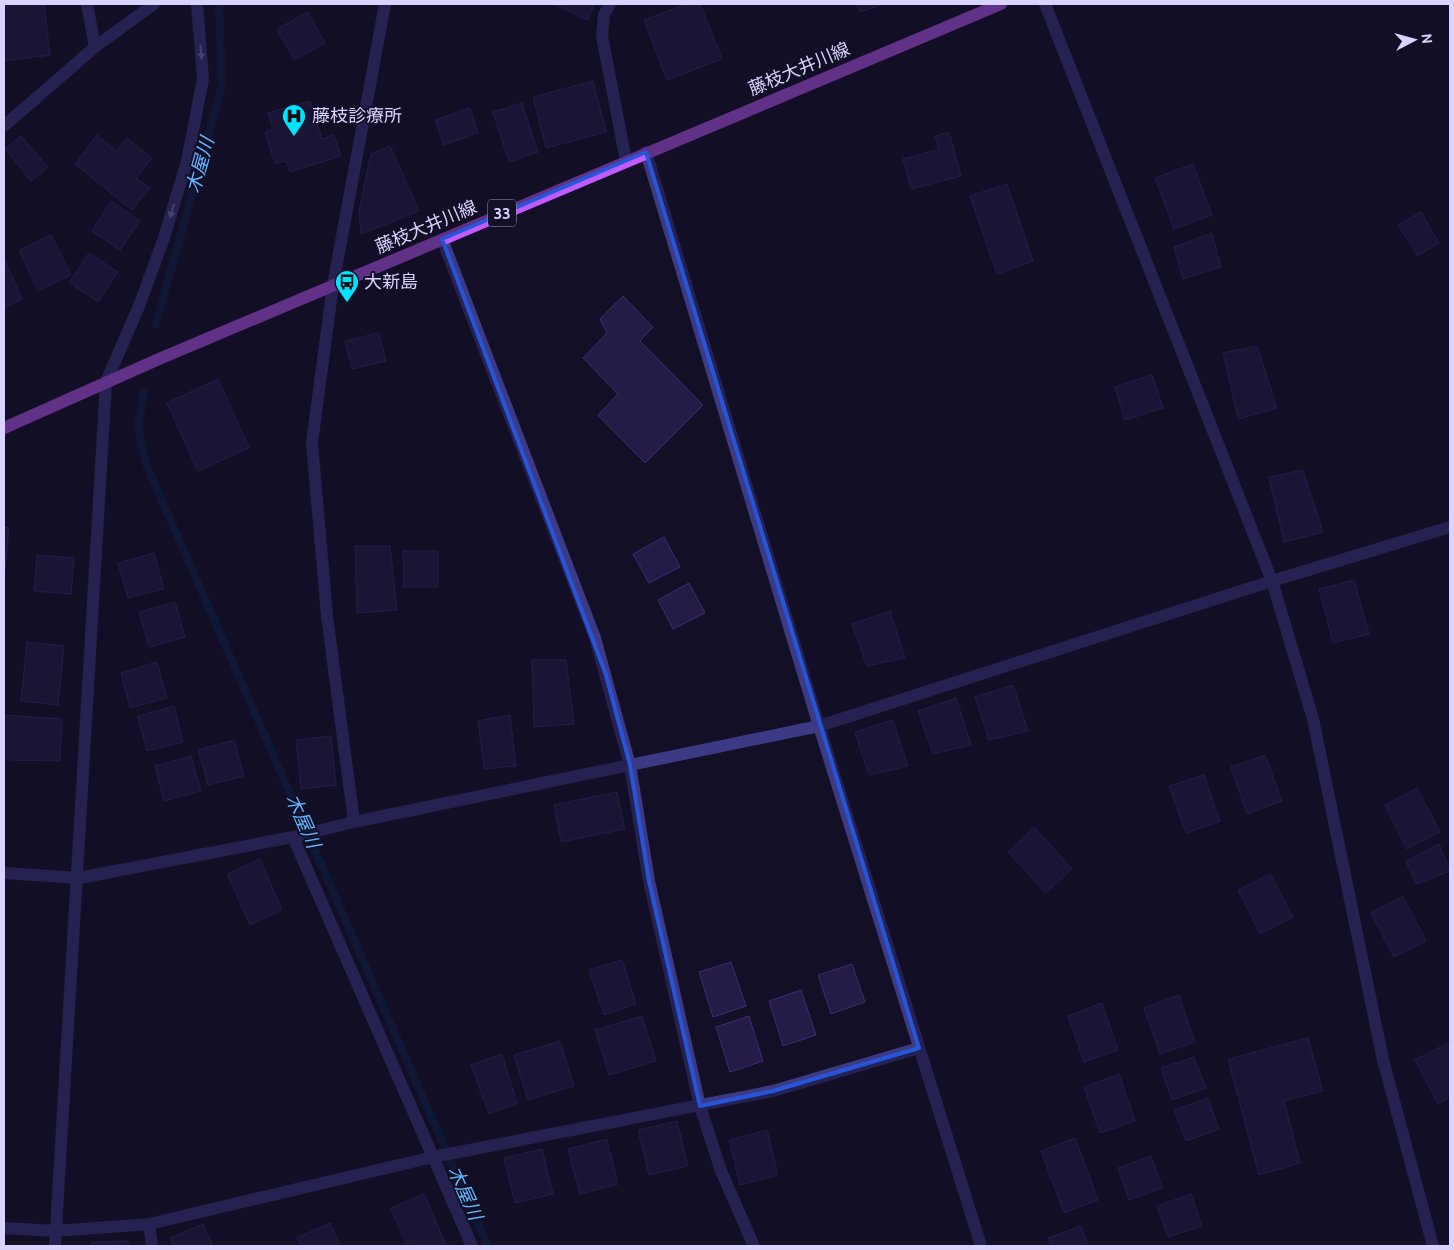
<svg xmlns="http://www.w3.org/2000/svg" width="1454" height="1250" font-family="Cabin,'Noto Sans JP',sans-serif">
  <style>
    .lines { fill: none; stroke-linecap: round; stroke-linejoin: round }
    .stream { stroke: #0c2248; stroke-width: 8 }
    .building { fill: #241b47; stroke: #3b2d73 }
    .minor { stroke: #3d3a85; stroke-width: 12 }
    .tertiary { stroke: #3d3a85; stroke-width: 12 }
    .primary { stroke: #c25bff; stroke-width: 12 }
    .oneway { fill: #837fbc }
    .marked { fill: none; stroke: #2655da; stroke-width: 4; stroke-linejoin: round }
    .labels { text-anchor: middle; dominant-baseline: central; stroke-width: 4; stroke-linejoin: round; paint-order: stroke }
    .shield { fill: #130f26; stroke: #9e99be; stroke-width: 1 }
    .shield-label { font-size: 16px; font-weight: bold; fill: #d9d4ff }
    .street-label { font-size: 18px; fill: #d9d4ff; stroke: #130f26 }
    .poi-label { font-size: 18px; fill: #d9d4ff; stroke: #130f26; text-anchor: start }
    .water-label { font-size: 19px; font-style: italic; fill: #62b6ff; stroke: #130f26 }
  </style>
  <rect width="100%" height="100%" fill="#130f26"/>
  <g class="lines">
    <!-- stream -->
    <path class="stream" d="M 156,324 L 222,86 L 219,4
      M 144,392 L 138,427 L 146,464 L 488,1246"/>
  </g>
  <!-- building -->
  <path class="building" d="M 4,4 L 44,4 L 50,55 L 4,61 Z
    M 554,4 L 595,4 L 587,20 Z
    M 686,4 L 700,4 L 722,59 L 667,80 L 644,20 Z
    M 857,4 L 883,4 L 860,12 Z
    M 308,12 L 325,43 L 294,60 L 277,29 Z
    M 593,81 L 606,132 L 546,148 L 533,97 Z
    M 310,101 L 322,139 L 334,135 L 341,156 L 290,172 L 286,161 L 275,164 L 265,132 L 273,129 L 268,113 Z
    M 522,103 L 538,152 L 509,162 L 493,112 Z
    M 470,108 L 478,133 L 444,145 L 435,120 Z
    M 949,132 L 961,176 L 911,189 L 903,159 L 939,149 L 935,136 Z
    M 97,135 L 116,151 L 127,138 L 152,158 L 136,178 L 150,188 L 132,210 L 75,164 Z
    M 21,136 L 48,167 L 31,181 L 5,149 Z
    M 390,146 L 419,211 L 361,234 L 359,211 L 371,154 Z
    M 1193,164 L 1212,215 L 1174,229 L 1155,178 Z
    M 1007,184 L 1033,261 L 997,274 L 970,196 Z
    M 111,201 L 140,221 L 120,250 L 92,231 Z
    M 1421,212 L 1439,243 L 1418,256 L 1398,225 Z
    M 1212,233 L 1221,267 L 1183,279 L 1174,247 Z
    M 51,235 L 71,275 L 38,291 L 19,250 Z
    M 89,253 L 118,272 L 98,302 L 69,282 Z
    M 4,259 L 22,299 L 4,308 Z
    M 623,296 L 653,327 L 640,341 L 703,405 L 645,463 L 598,415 L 618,394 L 583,358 L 607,333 L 600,319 Z
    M 379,333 L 386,361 L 352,369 L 345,341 Z
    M 1257,346 L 1277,408 L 1238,419 L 1223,353 Z
    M 1152,375 L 1163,408 L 1125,420 L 1115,387 Z
    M 218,379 L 249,448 L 198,471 L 167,403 Z
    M 1303,470 L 1323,532 L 1284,542 L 1269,477 Z
    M 4,527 L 9,528 L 4,579 Z
    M 664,537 L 680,567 L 649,583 L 633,554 Z
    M 355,546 L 390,546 L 397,610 L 357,613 Z
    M 403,551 L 438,551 L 438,587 L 404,587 Z
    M 154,553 L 164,589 L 128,598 L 118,563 Z
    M 37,555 L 74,558 L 71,594 L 34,591 Z
    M 1354,580 L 1369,634 L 1333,643 L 1319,589 Z
    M 689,583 L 705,613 L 673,629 L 658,600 Z
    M 175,602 L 185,637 L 149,647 L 139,612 Z
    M 890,611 L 905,658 L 867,666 L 852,624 Z
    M 27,642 L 64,646 L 58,705 L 21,701 Z
    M 532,660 L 566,660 L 574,724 L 534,727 Z
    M 157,662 L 167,698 L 130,708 L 121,673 Z
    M 1013,685 L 1028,731 L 989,740 L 975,697 Z
    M 956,698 L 971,745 L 933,754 L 918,711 Z
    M 174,706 L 183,742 L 147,751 L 138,716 Z
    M 4,715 L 62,719 L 60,761 L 4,760 Z
    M 510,715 L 516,766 L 484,769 L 478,721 Z
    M 893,720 L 908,766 L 869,775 L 855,732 Z
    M 331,736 L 336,785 L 301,789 L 296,740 Z
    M 234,740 L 244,776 L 208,785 L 198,750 Z
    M 1265,755 L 1282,801 L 1247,814 L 1231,767 Z
    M 191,756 L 201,791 L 164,801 L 155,766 Z
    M 1204,775 L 1220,821 L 1186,833 L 1169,786 Z
    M 1417,788 L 1440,832 L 1407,849 L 1385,805 Z
    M 617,792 L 625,829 L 561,842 L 554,805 Z
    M 1034,827 L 1072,869 L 1046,893 L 1008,852 Z
    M 1439,844 L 1450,871 L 1416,884 L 1406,861 Z
    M 260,859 L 282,910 L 250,925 L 227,874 Z
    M 1270,874 L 1293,917 L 1260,934 L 1238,890 Z
    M 1403,896 L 1426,941 L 1394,957 L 1371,913 Z
    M 622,960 L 636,1004 L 604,1015 L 589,970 Z
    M 731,962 L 746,1006 L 713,1017 L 699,972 Z
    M 852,964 L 865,1002 L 831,1014 L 818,975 Z
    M 801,990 L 816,1035 L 783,1046 L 769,1001 Z
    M 1179,995 L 1195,1042 L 1160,1054 L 1144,1008 Z
    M 1102,1003 L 1118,1050 L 1084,1062 L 1068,1016 Z
    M 642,1016 L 656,1061 L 609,1075 L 595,1030 Z
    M 749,1016 L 763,1061 L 730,1072 L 716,1027 Z
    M 1308,1038 L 1323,1091 L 1284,1101 L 1300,1163 L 1259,1175 L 1228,1059 Z
    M 560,1041 L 574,1086 L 528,1100 L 514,1055 Z
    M 1448,1043 L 1450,1048 L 1450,1097 L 1438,1104 L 1415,1060 Z
    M 502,1054 L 517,1103 L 489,1114 L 471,1065 Z
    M 1194,1057 L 1206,1088 L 1172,1100 L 1161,1068 Z
    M 1119,1074 L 1135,1121 L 1100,1133 L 1084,1087 Z
    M 1208,1098 L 1219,1129 L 1186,1141 L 1174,1110 Z
    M 677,1121 L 688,1166 L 649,1175 L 638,1130 Z
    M 767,1130 L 778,1175 L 740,1185 L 729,1140 Z
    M 1075,1138 L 1098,1200 L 1064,1213 L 1041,1151 Z
    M 607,1139 L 618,1184 L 580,1194 L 568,1149 Z
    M 542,1149 L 553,1194 L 515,1203 L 504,1158 Z
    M 1151,1156 L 1162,1188 L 1129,1200 L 1118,1168 Z
    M 424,1194 L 446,1245 L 443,1246 L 407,1246 L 391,1208 Z
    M 1191,1194 L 1202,1226 L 1168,1237 L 1157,1206 Z
    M 330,1223 L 340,1246 L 301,1246 L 297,1238 Z
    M 203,1224 L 213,1246 L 174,1246 L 170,1238 Z
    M 1081,1226 L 1088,1246 L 1051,1246 L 1048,1238 Z
    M 128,1241 L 128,1246 L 92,1246 L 92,1242 Z"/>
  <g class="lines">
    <!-- minor -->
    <path class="minor" d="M 87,4 L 95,47
      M 610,4 L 604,15 L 602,36 L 626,161
      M 4,126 L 95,47 L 154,4
      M 646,152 L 819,726 L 981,1246
      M 442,239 L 595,638 L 630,765 L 649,881 L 700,1106 L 721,1171 L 754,1246
      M 354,822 L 327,616 L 312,443 L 333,285 L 385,4
      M 293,837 L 472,1246
      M 4,873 L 79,878 L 293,837 L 354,822 L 819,726 L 1272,581 L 1450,527
      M 149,1224 L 152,1246
      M 4,1228 L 56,1231 L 149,1224 L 433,1157 L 773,1091 L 919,1048
      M 55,1246 L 106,382 L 139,306 L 164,238 L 187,161 L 203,79 L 197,4"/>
    <!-- tertiary -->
    <path class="tertiary" d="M 1045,4 L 1272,581 L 1313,719 L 1383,1060 L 1433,1246"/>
    <!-- primary -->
    <path class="primary" d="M 4,428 L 159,359 L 1001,4"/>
  </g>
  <!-- one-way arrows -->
  <defs><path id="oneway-solid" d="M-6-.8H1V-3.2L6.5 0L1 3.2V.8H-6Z" transform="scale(1.25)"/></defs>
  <g class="oneway">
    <use href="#oneway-solid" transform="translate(201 52) rotate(85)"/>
    <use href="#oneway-solid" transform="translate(172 211) rotate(107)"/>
  </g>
  <!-- marked area -->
  <path d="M0 0H1454V1250H0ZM 646,152 L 919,1048 L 773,1091 L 700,1106 L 649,881 L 630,765 L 606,675 L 442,239 Z" fill="#130f26" fill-opacity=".55" fill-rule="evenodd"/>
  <path class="marked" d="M 646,152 L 919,1048 L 773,1091 L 700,1106 L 649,881 L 630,765 L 606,675 L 442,239 Z"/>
  <!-- icons -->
  <defs>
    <g id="hospital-pin" transform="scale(1.25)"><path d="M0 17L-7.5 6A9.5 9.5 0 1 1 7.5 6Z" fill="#00e5ff" stroke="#130f26"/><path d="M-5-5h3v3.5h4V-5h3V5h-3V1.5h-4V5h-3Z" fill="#111"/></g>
    <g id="bus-pin" transform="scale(1.25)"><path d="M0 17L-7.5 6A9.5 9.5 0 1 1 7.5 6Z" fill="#00e5ff" stroke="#130f26"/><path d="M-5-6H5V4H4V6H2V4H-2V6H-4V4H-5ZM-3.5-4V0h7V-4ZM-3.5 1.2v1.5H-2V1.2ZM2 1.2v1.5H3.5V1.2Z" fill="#111"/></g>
  </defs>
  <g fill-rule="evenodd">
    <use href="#hospital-pin" x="294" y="116"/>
    <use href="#bus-pin" x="347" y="282"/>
  </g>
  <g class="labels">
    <!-- shield labels -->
    <rect class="shield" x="488" y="199.5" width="28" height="27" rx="4"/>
    <g class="shield-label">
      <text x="502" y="213">33</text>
    </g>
    <!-- street labels -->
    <g class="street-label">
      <text transform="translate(799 69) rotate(-23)">藤枝大井川線</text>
      <text transform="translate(426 227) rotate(-23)">藤枝大井川線</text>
    </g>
    <!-- poi labels -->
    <g class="poi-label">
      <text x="312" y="116">藤枝診療所</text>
      <text x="364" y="282">大新島</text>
    </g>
    <!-- water labels -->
    <g class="water-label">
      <text transform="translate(200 165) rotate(-74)">木屋川</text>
      <text transform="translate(303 821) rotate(66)">木屋川</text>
      <text transform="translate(465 1193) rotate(66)">木屋川</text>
    </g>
  </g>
  <!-- border -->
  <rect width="1454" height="1250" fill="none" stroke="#d9d4ff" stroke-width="10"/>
  <!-- north arrow -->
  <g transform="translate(1414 40) rotate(84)" stroke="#130f26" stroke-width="4" paint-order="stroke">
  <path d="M0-4L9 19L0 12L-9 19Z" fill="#d9d4ff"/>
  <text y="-8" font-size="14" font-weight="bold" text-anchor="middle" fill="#d9d4ff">N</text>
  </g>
</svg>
